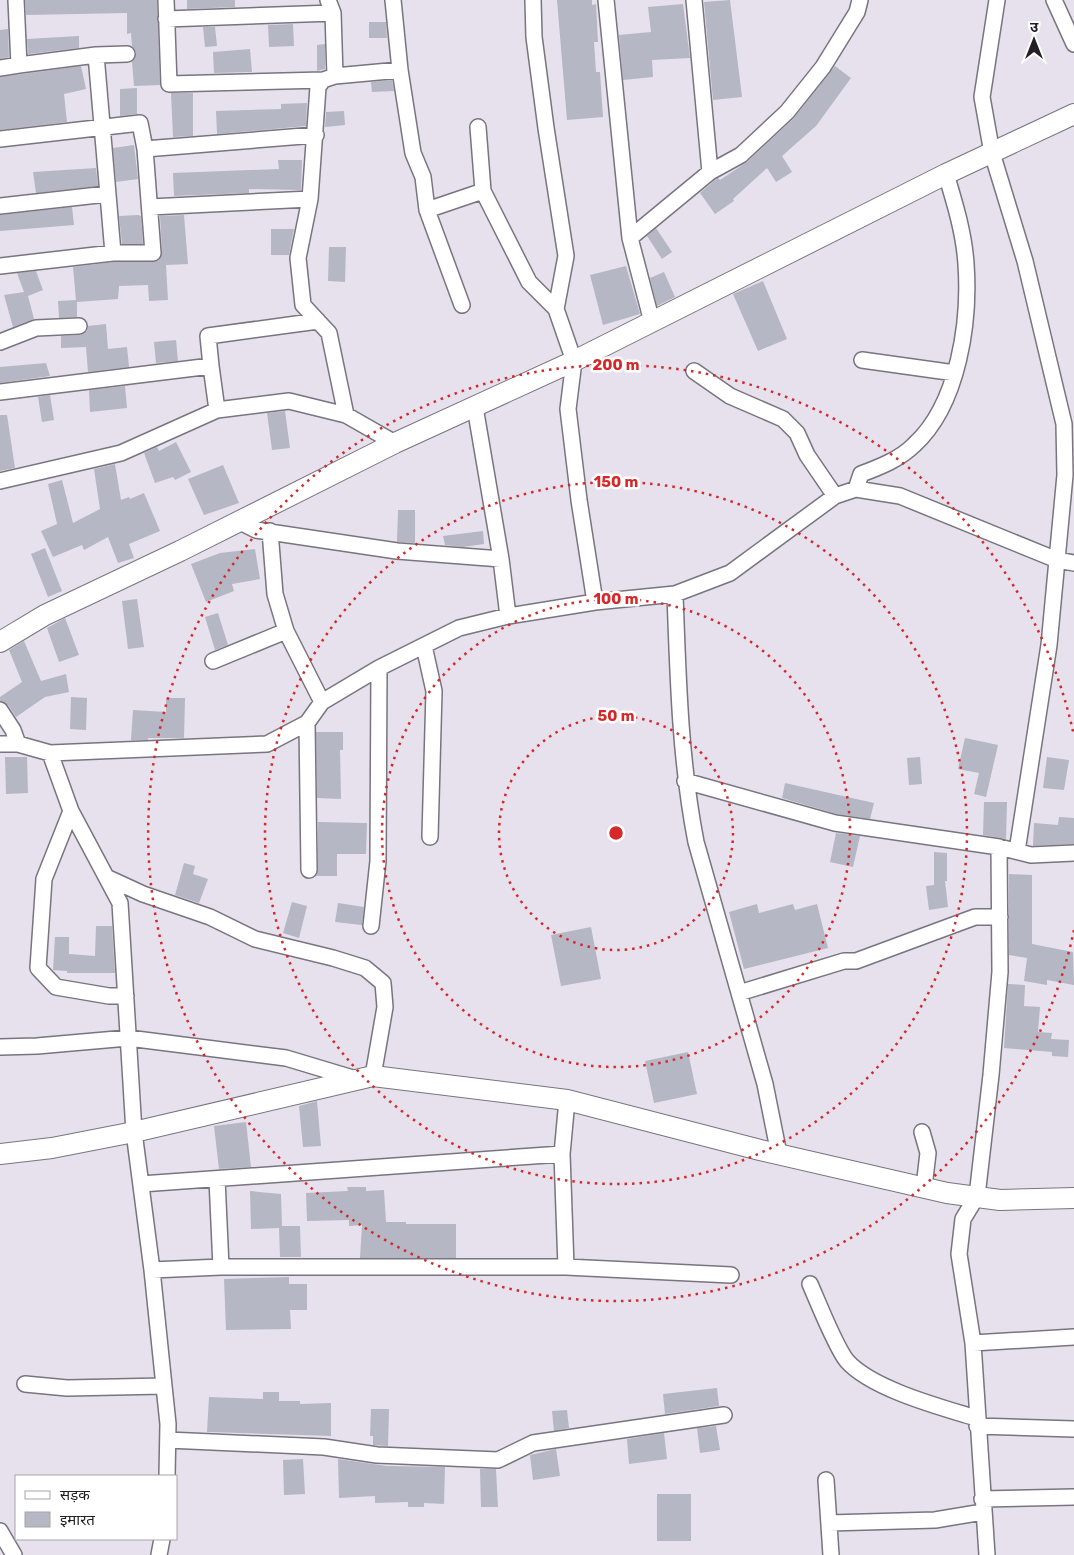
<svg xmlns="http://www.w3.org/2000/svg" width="1074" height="1555" font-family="Rubik,'Noto Sans Devanagari',sans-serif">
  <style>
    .building { fill: #b5b7c4 }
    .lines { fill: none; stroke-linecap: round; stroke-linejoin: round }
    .street-casing { stroke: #79747f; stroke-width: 18 }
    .secondary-casing { stroke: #79747f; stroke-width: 22 }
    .street { stroke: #fff; stroke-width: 15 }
    .secondary { stroke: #fff; stroke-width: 20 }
    .ring { fill: none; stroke: #d62828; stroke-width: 2.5; stroke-dasharray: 2.5 5 }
    .centre { fill: #d62828; stroke: #fff; stroke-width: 2.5 }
    .ring-label { font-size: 15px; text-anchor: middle; font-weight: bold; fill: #d62828; stroke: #fff; stroke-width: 5; stroke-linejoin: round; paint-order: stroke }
  </style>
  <rect width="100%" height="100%" fill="#e6e1ed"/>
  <!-- building -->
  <path class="building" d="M 25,0 L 157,0 L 160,85 L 134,86 L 132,62 L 136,53 L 132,46 L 131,33 L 127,34 L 127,13 L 26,15 Z
    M 187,0 L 235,0 L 235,7 L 187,9 Z
    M 557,0 L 592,0 L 592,5 L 596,4 L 598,42 L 594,42 L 596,72 L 600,72 L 603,117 L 567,120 Z
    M 730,0 L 742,97 L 713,100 L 704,2 Z
    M 683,4 L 690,58 L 652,60 L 653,77 L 623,80 L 619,35 L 651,32 L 648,7 Z
    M 369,22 L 386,22 L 387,38 L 369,38 Z
    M 293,24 L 294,46 L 269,47 L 268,25 Z
    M 203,27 L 215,27 L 217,46 L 205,47 Z
    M 8,29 L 9,57 L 0,59 L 0,30 Z
    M 79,36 L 79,48 L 28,54 L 27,39 Z
    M 325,44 L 325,69 L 317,71 L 317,45 Z
    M 250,49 L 252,72 L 214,73 L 213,52 Z
    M 81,66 L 86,89 L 64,94 L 67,122 L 0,130 L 0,77 Z
    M 835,66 L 851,78 L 816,126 L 782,156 L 792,172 L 776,182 L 767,168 L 733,199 L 734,201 L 715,214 L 700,193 L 715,180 L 718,178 L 720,180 L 747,162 L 793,119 Z
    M 392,80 L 394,91 L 372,92 L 371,82 Z
    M 137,88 L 137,114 L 120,116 L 120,89 Z
    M 171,93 L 193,93 L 193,136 L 173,137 Z
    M 307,103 L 306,126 L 217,134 L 216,111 L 281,109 L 281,104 Z
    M 344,111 L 345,125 L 325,127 L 326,112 Z
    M 134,145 L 138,179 L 116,182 L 113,148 Z
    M 278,160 L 302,160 L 301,190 L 249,189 L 249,193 L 174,196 L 173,173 L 279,169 Z
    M 96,168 L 98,186 L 36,193 L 33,172 Z
    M 72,207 L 74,225 L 0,231 L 0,215 Z
    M 138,215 L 141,216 L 143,244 L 122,244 L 119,216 Z
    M 184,215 L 188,264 L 166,265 L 168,300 L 149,301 L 148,285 L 119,286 L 118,299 L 77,302 L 77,317 L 59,318 L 58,301 L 76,300 L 73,267 L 114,262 L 157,261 L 162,252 L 160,216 Z
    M 656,228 L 672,252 L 662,259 L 647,236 Z
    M 271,229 L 294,229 L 289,255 L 271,255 Z
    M 329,247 L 346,247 L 345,282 L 328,281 Z
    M 626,266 L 640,314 L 603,325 L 590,275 Z
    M 36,271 L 43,290 L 28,296 L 34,319 L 13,327 L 4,295 L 24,292 L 17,273 Z
    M 664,272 L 675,297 L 657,306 L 650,278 Z
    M 763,281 L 787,339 L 758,351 L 733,294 Z
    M 106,324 L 108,349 L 127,347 L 129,367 L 88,372 L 86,347 L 61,348 L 61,336 L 80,335 L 87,331 L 88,326 Z
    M 176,340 L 178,361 L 156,363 L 154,342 Z
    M 46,363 L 50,376 L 0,383 L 0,367 Z
    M 125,386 L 127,408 L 90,412 L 89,390 Z
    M 50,395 L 54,420 L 42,422 L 38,397 Z
    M 285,411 L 290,448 L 272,450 L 267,413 Z
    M 0,415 L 7,415 L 15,468 L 0,471 Z
    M 176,442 L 191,472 L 175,480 L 173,477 L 155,483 L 144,453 L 157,447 L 159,451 Z
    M 115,464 L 121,500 L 129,497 L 130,499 L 144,493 L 160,531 L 129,544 L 134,558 L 118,563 L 108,537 L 84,550 L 82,545 L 53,557 L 41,531 L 57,524 L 48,484 L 62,480 L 73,523 L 100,509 L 94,469 Z
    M 223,465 L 239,503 L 204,515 L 188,479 Z
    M 398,510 L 415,510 L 415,543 L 397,542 Z
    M 483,531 L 484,544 L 463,547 L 445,545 L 443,536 Z
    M 45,548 L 62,591 L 48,597 L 31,554 Z
    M 255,549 L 260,579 L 232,584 L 234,591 L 206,602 L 191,564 L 220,553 Z
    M 137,599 L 144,647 L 128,649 L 122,601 Z
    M 218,613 L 228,645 L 215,650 L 205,617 Z
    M 65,618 L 79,655 L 59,662 L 47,628 Z
    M 24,641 L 41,681 L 66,674 L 69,692 L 45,697 L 16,717 L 8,705 L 0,701 L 0,697 L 22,682 L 9,650 Z
    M 71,697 L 87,698 L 86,730 L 70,729 Z
    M 166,698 L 185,698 L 184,738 L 148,738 L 148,740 L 131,740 L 133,710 L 166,712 Z
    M 316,732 L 343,732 L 343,750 L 340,750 L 341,799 L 317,798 Z
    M 965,738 L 998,745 L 986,797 L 974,794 L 979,773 L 958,769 Z
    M 5,757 L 27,757 L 28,793 L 6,794 Z
    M 920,757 L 922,784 L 909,785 L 907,758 Z
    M 1047,757 L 1069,760 L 1064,790 L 1043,788 Z
    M 785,783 L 874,803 L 870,819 L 837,814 L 782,798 Z
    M 984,802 L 1007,802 L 1006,839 L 983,835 Z
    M 1059,817 L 1074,818 L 1074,844 L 1033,846 L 1034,823 L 1058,825 Z
    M 318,822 L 367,823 L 366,854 L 337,854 L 337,876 L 316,876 L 318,870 Z
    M 836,833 L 860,836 L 853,867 L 830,862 Z
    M 934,852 L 947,853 L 947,881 L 945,881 L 948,907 L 929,910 L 926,886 L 934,885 Z
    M 184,863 L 195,866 L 193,874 L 208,879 L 199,903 L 175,895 Z
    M 1009,874 L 1032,875 L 1032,944 L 1073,952 L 1074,985 L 1047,980 L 1047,985 L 1024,981 L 1027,958 L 1009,955 Z
    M 292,902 L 307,906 L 299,938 L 283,933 Z
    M 338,903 L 364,907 L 362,925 L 335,922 Z
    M 757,904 L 759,913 L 793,904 L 795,910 L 817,904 L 828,948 L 744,969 L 729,912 Z
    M 96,926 L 112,926 L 115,973 L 67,973 L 67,971 L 53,970 L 55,937 L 69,937 L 69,954 L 95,956 Z
    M 591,927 L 601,979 L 561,986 L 551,935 Z
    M 1008,984 L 1025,985 L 1024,1006 L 1040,1007 L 1038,1032 L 1052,1033 L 1051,1039 L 1069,1040 L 1068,1057 L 1052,1056 L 1052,1052 L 1004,1048 Z
    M 688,1052 L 697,1094 L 654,1103 L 645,1061 Z
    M 317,1101 L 321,1146 L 303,1147 L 299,1106 Z
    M 246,1122 L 251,1167 L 219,1169 L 214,1126 Z
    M 347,1187 L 366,1187 L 366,1191 L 384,1190 L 386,1222 L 406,1222 L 406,1224 L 456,1224 L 456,1258 L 360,1258 L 362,1225 L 349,1226 L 349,1220 L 307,1221 L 306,1193 L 348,1191 Z
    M 250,1191 L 281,1194 L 282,1226 L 300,1226 L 301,1257 L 280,1257 L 279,1228 L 251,1229 Z
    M 289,1277 L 289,1284 L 307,1284 L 307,1310 L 290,1310 L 291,1329 L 226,1330 L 224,1279 Z
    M 717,1388 L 719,1406 L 665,1414 L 663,1394 Z
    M 263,1392 L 279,1392 L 279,1401 L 300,1401 L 300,1404 L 331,1403 L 331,1436 L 207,1432 L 209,1397 L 263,1399 Z
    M 371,1409 L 389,1409 L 388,1446 L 373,1445 L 373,1436 L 370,1436 Z
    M 567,1410 L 569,1428 L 554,1431 L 552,1411 Z
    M 716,1426 L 720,1450 L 700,1453 L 697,1428 Z
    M 664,1433 L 667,1459 L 629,1464 L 627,1439 Z
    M 556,1449 L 560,1476 L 533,1480 L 530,1455 Z
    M 303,1459 L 305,1494 L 284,1495 L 283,1460 Z
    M 338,1459 L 387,1466 L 445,1467 L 444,1504 L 424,1503 L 424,1507 L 408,1507 L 408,1502 L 375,1503 L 375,1496 L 339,1498 Z
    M 480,1469 L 496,1469 L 498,1507 L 481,1507 Z
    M 657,1494 L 691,1494 L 691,1541 L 657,1541 Z"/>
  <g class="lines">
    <!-- street casing -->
    <g class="street-casing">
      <path id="street" d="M 16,0 L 19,65 L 96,55 L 113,253
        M 166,0 L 169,84 L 323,80
        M 328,0 L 333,13 L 335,76 L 323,80 L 318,87 L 310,199 L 298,258 L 303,305 L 329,333 L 346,415 L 395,443
        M 393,0 L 400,70 L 413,153 L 423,177 L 427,210 L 483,191 L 529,282 L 556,309 L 574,361 L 568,409 L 579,500 L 595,602
        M 533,0 L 534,37 L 546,128 L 566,256 L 556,309
        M 606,0 L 630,238 L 652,322
        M 694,0 L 710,172
        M 997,0 L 982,97 L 992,153 L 1025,261 L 1064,424 L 1065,475 L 1049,645 L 1017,851
        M 1054,0 L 1074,44
        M 166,19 L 333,13
        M 96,55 L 127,54
        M 0,68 L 19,65
        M 335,76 L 400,70
        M 478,127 L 483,191
        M 0,139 L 140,123 L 145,149 L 153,253 L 113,253 L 0,266
        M 145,149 L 316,135
        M 0,206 L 107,194
        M 150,207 L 310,199
        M 427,210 L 462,305
        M 630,238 L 710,172 L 741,155 L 787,112 L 823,67 L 857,12 L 860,0
        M 0,342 L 36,328 L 79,326
        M 862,360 L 955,373
        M 211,366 L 208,336 L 318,321
        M 694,371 L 730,396 L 783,419 L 797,433 L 807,455 L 835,496
        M 0,392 L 211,366 L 217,410
        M 475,407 L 501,559 L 508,616
        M 0,481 L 121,453 L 217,410 L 289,401 L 346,415
        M 856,489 L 861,474 C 880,467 900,459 914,445 C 959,404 970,321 966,264 C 964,233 955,204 946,174
        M 240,522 L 256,530 L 397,551 L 501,559
        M 270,531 L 275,594 L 286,631 L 322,702
        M 675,594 C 678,678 680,760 696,842 L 765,1084 L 779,1154
        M 424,646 L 434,691 L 430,837
        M 213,661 L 286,631
        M 0,710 L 13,730 L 18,744
        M 307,723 L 309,870
        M 0,744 L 18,744 L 50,753 L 267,744 L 307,723 L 322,702 L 379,668 L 459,628 L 508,616 L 595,602 L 675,594 L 730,573 L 835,496 L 856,489 L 900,496 L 1057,560 L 1074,563
        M 50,753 L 71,811 L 120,903 L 134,1132 L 152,1270 L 164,1386 L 168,1424 L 167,1476
        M 685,781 L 835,823 L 999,847 L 1031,855 L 1074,853
        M 71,811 L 44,879 L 38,968 L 56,987 L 109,996 L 126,996
        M 106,877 L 143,894 L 210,917 L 255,939 L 333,958 L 365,968 L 383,983 L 385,1007 L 373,1076
        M 371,926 L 378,861 L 379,668
        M 739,993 L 844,961 L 856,961 L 975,917 L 1000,917
        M 0,1047 L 37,1046 L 128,1038 L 286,1058 L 356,1079
        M 567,1100 L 562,1154 L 566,1267 L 731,1275
        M 922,1132 L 928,1153 L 924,1187
        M 217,1179 L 221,1267
        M 141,1184 L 562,1154
        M 152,1270 L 221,1267 L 566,1267
        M 810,1284 C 818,1302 836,1348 847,1361 C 872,1389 940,1407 976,1418
        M 973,1343 L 1074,1337
        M 25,1384 L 67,1388 L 164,1386
        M 977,1426 L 1074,1429
        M 168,1440 L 324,1447 L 377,1455 L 498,1460 L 533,1443 L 724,1415
        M 826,1480 L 831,1555
        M 982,1499 L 1074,1497
        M 829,1523 L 935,1520 L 983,1512
        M 0,1531 L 14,1555
        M 159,1555 L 162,1539
        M 987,1555 L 973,1343 L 959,1254 L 963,1219 L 977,1196 L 991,1075 L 1000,972 L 999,847"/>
    </g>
    <!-- secondary casing -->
    <g class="secondary-casing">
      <path id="secondary" d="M 0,642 L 45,615 L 180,551 L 395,443 L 574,361 L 946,174 L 1074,114
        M 0,1154 L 52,1148 L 134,1132 L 373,1076 L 567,1100 L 760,1150 L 947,1193 L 1000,1200 L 1074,1198"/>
    </g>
    <!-- street -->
    <use href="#street" class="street"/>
    <!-- secondary -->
    <use href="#secondary" class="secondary"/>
  </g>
  <!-- distance rings -->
  <g class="ring">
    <circle cx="616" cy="833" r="117"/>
    <circle cx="616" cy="833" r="234"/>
    <circle cx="616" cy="833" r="351"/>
    <path d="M1074 930A468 468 0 1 1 1074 736"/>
  </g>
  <circle cx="616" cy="833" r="8" class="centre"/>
  <g class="ring-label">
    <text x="616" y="370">200 m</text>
    <text x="616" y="487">150 m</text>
    <text x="616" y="604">100 m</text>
    <text x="616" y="721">50 m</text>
  </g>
  <!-- legend -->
  <rect x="15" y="1475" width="162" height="65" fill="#ffffff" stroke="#a7a6a7"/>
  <rect x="25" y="1491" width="25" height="8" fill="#ffffff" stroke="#a7a6a7"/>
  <text x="60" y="1500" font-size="15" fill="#222024">सड़क</text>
  <rect x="25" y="1512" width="25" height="15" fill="#b5b7c4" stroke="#a7a6a7"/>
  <text x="60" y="1525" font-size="15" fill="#222024">इमारत</text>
  <!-- north arrow -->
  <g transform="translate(1034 40)" stroke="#ffffff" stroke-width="4" paint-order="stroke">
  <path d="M0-4L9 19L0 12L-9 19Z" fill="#222024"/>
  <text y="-8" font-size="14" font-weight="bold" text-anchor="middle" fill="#222024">उ</text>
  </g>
</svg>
